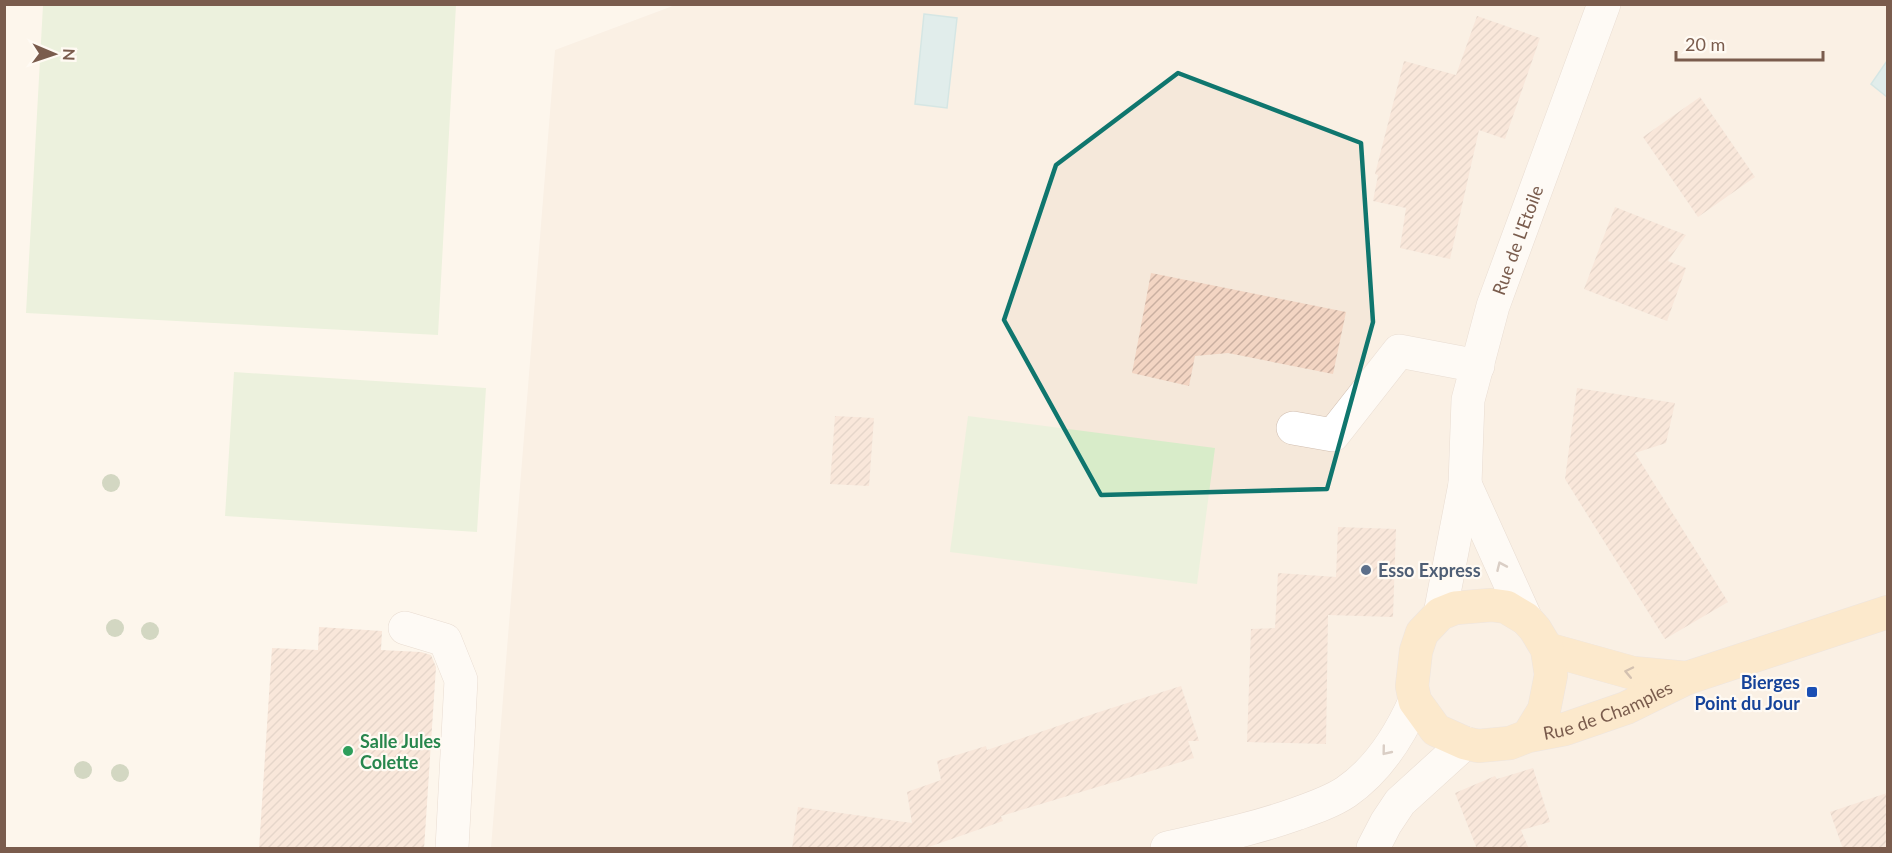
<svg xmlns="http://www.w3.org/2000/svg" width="1892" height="853" font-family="Lato,sans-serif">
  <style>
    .residential { fill: #f5e8da }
    .grass { fill: #d8ecc9 }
    .water { fill: #bfe3e8; stroke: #a5d3da; stroke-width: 1.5 }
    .building { fill: url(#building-hatch) }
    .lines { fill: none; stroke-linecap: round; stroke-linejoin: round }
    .minor-casing { stroke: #d1beb0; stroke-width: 34 }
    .major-casing { stroke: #dad1cd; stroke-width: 34 }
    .minor { stroke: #fff; stroke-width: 33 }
    .major { stroke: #fbd9a5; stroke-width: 33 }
    .tree { fill: #a0b28e }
    .oneway { stroke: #af9d94 }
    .oneway2 { stroke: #a18267 }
    .marked { fill: none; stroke: #0f766e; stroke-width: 4.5; stroke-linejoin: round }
    .service-dot { fill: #5c6f8a; stroke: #fffaf3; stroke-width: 2 }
    .transit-dot { fill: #1a4fb4; stroke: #fffaf3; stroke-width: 2 }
    .leisure-dot { fill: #2e9e5b; stroke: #fffaf3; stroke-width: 2 }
    .labels { text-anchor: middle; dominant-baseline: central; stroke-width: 4.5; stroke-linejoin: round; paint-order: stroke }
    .street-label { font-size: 18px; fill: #7a5c4d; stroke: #fffaf3 }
    .service-label { font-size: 18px; font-weight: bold; fill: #4e5e75; stroke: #fffaf3; text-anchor: start }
    .transit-label { font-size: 18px; font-weight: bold; fill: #164399; stroke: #fffaf3; text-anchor: end }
    .leisure-label { font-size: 18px; font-weight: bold; fill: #27864d; stroke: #fffaf3; text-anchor: start }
  </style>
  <defs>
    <pattern id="building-hatch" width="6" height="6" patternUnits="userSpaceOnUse" patternTransform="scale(1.5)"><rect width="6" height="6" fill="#f3d5c3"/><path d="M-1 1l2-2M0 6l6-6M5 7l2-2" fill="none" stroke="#cab0a1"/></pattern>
  </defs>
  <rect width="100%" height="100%" fill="#fdf6ec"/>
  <!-- residential -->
  <path class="residential" d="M 678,4 L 1887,5 L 1887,848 L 491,848 L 555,50 Z"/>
  <!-- grass -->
  <path class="grass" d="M 43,5 L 456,5 L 438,335 L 26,313 Z
    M 234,372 L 486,388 L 477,532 L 225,516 Z
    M 968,416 L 1215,448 L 1197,584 L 950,552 Z"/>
  <!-- water -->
  <path class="water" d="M 924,14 L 957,18 L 947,108 L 915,104 Z
    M 1887,61 L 1887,97 L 1871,84 Z"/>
  <!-- building -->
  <path class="building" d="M 1477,16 L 1540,38 L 1505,139 L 1479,130 L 1450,259 L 1400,248 L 1406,208 L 1373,201 L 1378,175 L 1375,174 L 1404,61 L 1456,75 Z
    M 1700,97 L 1755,177 L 1698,217 L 1643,137 Z
    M 1615,207 L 1686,235 L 1668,261 L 1686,268 L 1667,321 L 1584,289 Z
    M 1151,273 L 1346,312 L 1333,374 L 1228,353 L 1195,356 L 1189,386 L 1132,373 Z
    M 1577,388 L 1675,403 L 1666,443 L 1635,453 L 1728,602 L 1665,639 L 1565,479 Z
    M 835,416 L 874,418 L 869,486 L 830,484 Z
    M 1338,527 L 1396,529 L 1393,617 L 1328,615 L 1326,744 L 1247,742 L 1251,629 L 1275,628 L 1278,573 L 1336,577 Z
    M 319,627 L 382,631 L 381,650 L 421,652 L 431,655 L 436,667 L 424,849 L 259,849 L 272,648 L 318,650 Z
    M 1181,686 L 1199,741 L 1188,741 L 1194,758 L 1001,816 L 1003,821 L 923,849 L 792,849 L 798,807 L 912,823 L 907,792 L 941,780 L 937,761 L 986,746 L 987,750 L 1096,713 Z
    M 1533,768 L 1550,822 L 1521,830 L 1529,849 L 1477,849 L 1455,793 L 1495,776 L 1497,779 Z
    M 1887,793 L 1887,849 L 1843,849 L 1830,812 Z"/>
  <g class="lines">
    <!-- minor casing -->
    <g class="minor-casing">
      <g id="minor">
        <path d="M 1293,428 L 1333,435 L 1399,351 L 1478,366"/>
        <path d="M 1465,484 L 1526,619"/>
        <path id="s1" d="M 1440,614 L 1465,484 L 1468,400 L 1493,306 L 1604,4"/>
        <path d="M 405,628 L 445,640 L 461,680 L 452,848"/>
        <path d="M 1167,848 C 1210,838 1254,829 1296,814 C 1313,808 1331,802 1346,792 C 1378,770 1400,735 1415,701"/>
        <path d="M 1373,848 L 1386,823 L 1400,802 L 1465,743"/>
      </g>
    </g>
    <!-- major casing -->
    <g class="major-casing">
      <g id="major">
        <path d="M 1547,649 L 1633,673 L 1687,678"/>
        <path id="s2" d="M 1528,736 L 1544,710 L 1551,675 L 1547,649 L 1535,629 L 1526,619 L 1506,607 L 1491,605 L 1455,608 L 1440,614 L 1422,633 L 1416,651 L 1412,686 L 1415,701 L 1436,730 L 1465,743 L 1478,746 L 1510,743 L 1528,736 L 1565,729 L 1626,708 L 1687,678 L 1888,612"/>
      </g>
    </g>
    <!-- minor -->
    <use href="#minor" class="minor"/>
    <!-- major -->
    <use href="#major" class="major"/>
  </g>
  <!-- trees -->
  <g class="tree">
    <circle cx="111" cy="483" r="9"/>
    <circle cx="115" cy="628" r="9"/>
    <circle cx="150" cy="631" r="9"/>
    <circle cx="83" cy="770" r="9"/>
    <circle cx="120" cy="773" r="9"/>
  </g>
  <!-- one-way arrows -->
  <defs><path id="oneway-chevron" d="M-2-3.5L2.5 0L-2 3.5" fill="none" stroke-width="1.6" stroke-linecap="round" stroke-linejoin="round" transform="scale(1.5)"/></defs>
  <g class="oneway">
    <use href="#oneway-chevron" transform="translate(1501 566) rotate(-114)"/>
    <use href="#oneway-chevron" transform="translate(1386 751) rotate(129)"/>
  </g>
  <use class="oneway2" href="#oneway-chevron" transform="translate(1629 672) rotate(-168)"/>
  <!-- marked area -->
  <path d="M0 0H1892V853H0ZM 1178,73 L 1361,143 L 1373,322 L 1327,489 L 1101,495 L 1004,320 L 1056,165 Z" fill="#fdf6ec" fill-opacity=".55" fill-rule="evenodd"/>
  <path class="marked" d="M 1178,73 L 1361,143 L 1373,322 L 1327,489 L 1101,495 L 1004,320 L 1056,165 Z"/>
  <!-- markers -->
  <circle class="service-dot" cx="1366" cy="570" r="6"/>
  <rect class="transit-dot" x="1806" y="686" width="12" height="12" rx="3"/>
  <circle class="leisure-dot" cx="348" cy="751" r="6"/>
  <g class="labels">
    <!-- street labels -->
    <g class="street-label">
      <text stroke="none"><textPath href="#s1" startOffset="384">Rue de L'Etoile</textPath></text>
      <text stroke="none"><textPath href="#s2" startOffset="532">Rue de Champles</textPath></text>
    </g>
    <!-- service labels -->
    <g class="service-label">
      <text x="1378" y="570">Esso Express</text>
    </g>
    <!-- transit labels -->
    <g class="transit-label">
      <text x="1800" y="682">Bierges<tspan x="1800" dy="21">Point du Jour</tspan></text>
    </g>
    <!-- leisure labels -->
    <g class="leisure-label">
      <text x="360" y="741">Salle Jules<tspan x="360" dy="21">Colette</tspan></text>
    </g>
  </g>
  <!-- border -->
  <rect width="1892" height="853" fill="none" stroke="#7a5c4d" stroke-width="12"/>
  <!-- north arrow -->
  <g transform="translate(54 54) rotate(92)" stroke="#fffaf3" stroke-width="4.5" paint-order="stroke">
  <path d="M0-4.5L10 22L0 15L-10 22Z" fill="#7a5c4d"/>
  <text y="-9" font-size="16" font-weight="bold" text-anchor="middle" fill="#7a5c4d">N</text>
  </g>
  <!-- scale -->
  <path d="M1676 51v9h147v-9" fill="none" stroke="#7a5c4d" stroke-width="3"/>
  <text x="1685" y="51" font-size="18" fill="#7a5c4d" stroke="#fffaf3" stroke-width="4.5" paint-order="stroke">20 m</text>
</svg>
